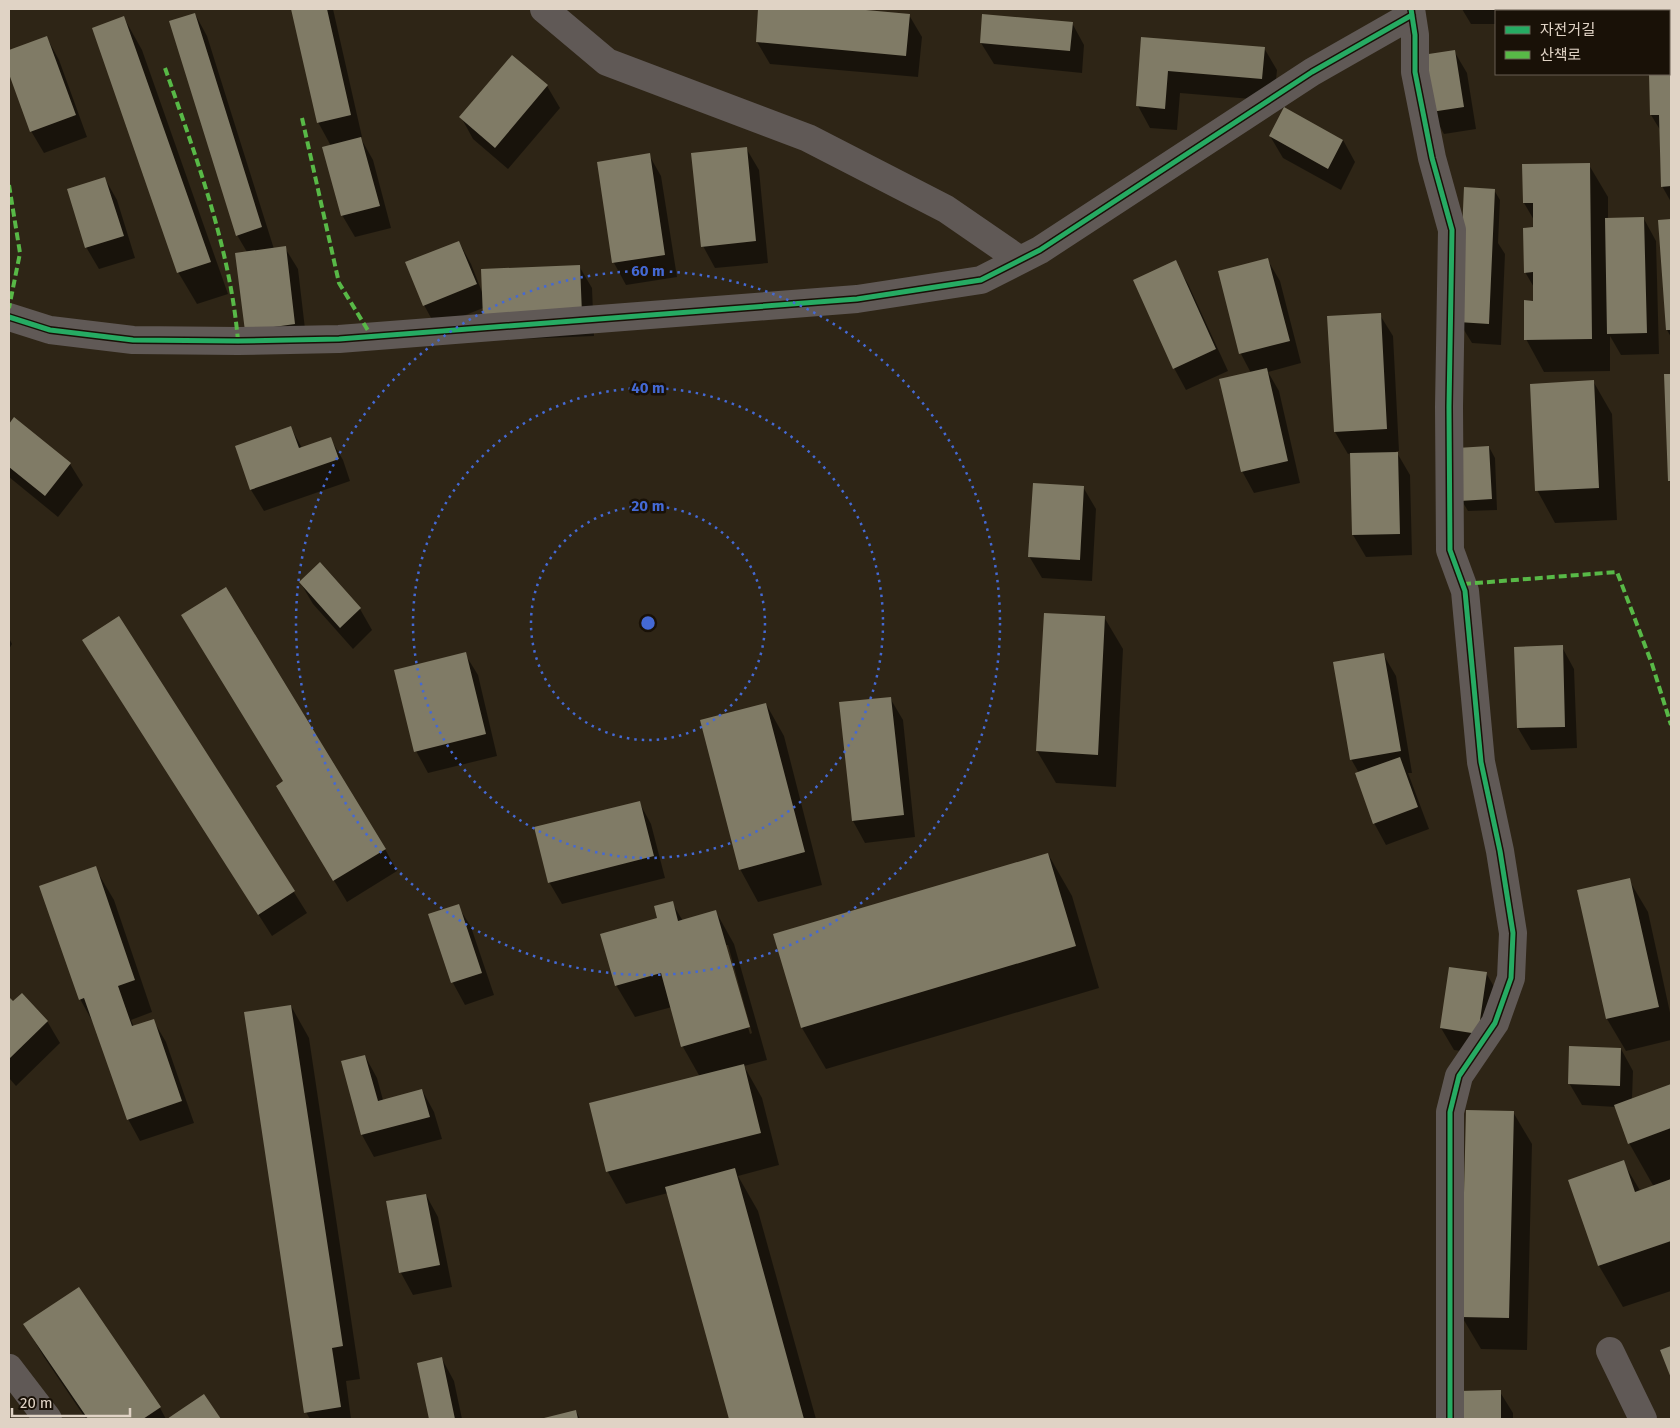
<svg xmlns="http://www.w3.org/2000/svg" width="1680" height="1428" font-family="'Fira Sans','Noto Sans KR',sans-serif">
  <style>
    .shadow { fill: #0007; fill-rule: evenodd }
    .building { fill: #807b66 }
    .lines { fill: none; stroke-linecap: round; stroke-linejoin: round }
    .minor { stroke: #605956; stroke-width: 28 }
    .quiet { stroke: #58b947; stroke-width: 4; stroke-dasharray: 8 4; stroke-linecap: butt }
    .cycleway-casing { stroke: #191107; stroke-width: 8 }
    .cycleway { stroke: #26ab63; stroke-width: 5 }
    .ring { fill: none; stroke: #4469d4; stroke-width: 2.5; stroke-dasharray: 2.5 5 }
    .centre { fill: #4469d4; stroke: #191107; stroke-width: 2.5 }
    .ring-label { font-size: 15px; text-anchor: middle; font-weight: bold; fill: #4469d4; stroke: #191107; stroke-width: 5; stroke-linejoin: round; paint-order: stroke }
  </style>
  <rect width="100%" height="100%" fill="#2e2516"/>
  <!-- shadow -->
  <path class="shadow" d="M 292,9 L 333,9 L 362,137 L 360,137 L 373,160 L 391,228 L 355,237 L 342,215 L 331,146 L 318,122 Z
    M 760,9 L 841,9 L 909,15 L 922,37 L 918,77 L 770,64 L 757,42 Z
    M 1462,9 L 1510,9 L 1510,11 L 1496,11 L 1496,24 L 1471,24 Z
    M 1648,9 L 1671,9 L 1671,202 L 1662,186 L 1662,133 L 1651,115 L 1650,74 L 1669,74 L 1669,11 L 1648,11 Z
    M 195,14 L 207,36 L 274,249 L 285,248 L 298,269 L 307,346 L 259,352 L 247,252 L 237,235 Z
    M 124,18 L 142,50 L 228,294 L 197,304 L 178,272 Z
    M 1072,23 L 1084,45 L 1082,73 L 994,64 L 981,43 Z
    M 47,38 L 59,60 L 87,137 L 44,153 L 31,131 L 9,70 L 9,52 Z
    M 1143,38 L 1264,48 L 1277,70 L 1274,101 L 1180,93 L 1177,130 L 1150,128 L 1138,106 Z
    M 1454,51 L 1467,73 L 1476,129 L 1444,134 L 1432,112 Z
    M 512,57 L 547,86 L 560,108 L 508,169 L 473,139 L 461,117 Z
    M 1270,136 L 1343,140 L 1355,162 L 1341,190 L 1283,158 Z
    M 746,148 L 759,170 L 768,263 L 715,268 L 703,246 Z
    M 649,155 L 661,176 L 677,277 L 626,285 L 614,263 L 598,163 Z
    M 1589,165 L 1608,197 L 1608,219 L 1644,219 L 1656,241 L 1659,354 L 1621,355 L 1610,336 L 1610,371 L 1544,372 L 1526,339 L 1535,302 L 1535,289 L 1525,272 L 1534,220 L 1524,203 Z
    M 105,179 L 117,200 L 135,258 L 99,269 L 86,247 Z
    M 1494,190 L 1500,200 L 1498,243 L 1505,254 L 1501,345 L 1472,343 L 1459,322 Z
    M 1659,221 L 1671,221 L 1671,337 L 1667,330 Z
    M 459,242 L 471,264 L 482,292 L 579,266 L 592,288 L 594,336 L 496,340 L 483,308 L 436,327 L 424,305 Z
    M 1267,259 L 1280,281 L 1301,363 L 1268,372 L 1279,391 L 1300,483 L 1254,493 L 1242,471 L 1251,373 L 1241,354 L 1220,272 Z
    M 1175,262 L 1188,284 L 1228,371 L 1186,390 L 1174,368 Z
    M 1380,315 L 1393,336 L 1399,451 L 1396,451 L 1410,475 L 1412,555 L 1366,557 L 1353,535 L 1351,453 L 1348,454 L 1335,432 Z
    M 1666,375 L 1671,375 L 1671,484 L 1669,480 Z
    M 1593,381 L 1612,414 L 1617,520 L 1555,523 L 1537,490 Z
    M 15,419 L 70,464 L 83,485 L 58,517 L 9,477 L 9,426 Z
    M 291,428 L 302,448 L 330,438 L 343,460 L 350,481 L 264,511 L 251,490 L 236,447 Z
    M 1489,447 L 1495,458 L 1497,510 L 1468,511 L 1462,501 Z
    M 1083,487 L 1096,509 L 1092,581 L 1042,578 L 1029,556 Z
    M 300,582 L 360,609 L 372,630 L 353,649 L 313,604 Z
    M 1104,617 L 1123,649 L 1116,787 L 1056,783 L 1037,751 Z
    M 9,638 L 12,644 L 9,649 Z
    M 84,641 L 242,810 L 307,913 L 272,936 Z
    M 1562,647 L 1574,669 L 1577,748 L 1531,750 L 1518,728 Z
    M 465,654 L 478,675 L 497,756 L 428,773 L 416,751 Z
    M 1383,654 L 1396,676 L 1412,773 L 1408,773 L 1429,829 L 1386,845 L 1374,823 L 1359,773 L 1351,759 Z
    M 890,698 L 903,720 L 915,837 L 865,843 L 853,821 Z
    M 766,704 L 784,736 L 822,885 L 758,902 L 740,869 Z
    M 639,802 L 651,824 L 665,878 L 562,904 L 549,882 Z
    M 290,808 L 385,849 L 397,871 L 347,902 Z
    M 1048,854 L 1072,896 L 1099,988 L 826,1069 L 802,1028 Z
    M 95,868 L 114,900 L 152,1012 L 131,1020 L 134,1027 L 153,1020 L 166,1042 L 194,1123 L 140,1141 L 128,1119 L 95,1026 L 80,999 Z
    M 1629,880 L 1648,912 L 1671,1017 L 1671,1040 L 1626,1051 L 1607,1019 L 1579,891 Z
    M 672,903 L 683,921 L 716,912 L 734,944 L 767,1060 L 744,1066 L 762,1098 L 779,1165 L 738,1176 L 758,1211 L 816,1419 L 730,1419 L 668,1193 L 626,1204 L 608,1172 L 591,1104 L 700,1077 L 683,1047 L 672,1007 L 635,1017 L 616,985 L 659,919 ZM 725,945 L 728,945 L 752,1033 L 750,1034 Z
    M 458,906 L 471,927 L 494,995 L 465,1005 L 453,983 L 430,915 Z
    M 1486,973 L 1499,995 L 1490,1055 L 1454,1050 L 1441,1028 Z
    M 9,999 L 47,1021 L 60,1043 L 16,1086 L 9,1078 Z
    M 291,1006 L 309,1038 L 360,1379 L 346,1381 L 351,1419 L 310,1419 L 306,1412 Z
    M 1621,1049 L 1633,1071 L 1632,1099 L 1671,1086 L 1671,1291 L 1623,1307 L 1599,1266 L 1569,1180 L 1623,1162 L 1641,1192 L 1654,1187 L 1629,1143 L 1616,1107 L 1582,1105 L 1569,1083 Z
    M 365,1056 L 377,1078 L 383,1100 L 422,1090 L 434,1112 L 442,1139 L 374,1157 L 362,1135 L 343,1062 Z
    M 1513,1112 L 1532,1144 L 1527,1350 L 1481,1349 L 1462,1317 Z
    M 426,1195 L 438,1217 L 452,1287 L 413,1295 L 401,1273 L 387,1202 Z
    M 25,1325 L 160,1408 L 166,1419 L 86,1419 L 44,1357 Z
    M 442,1359 L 454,1381 L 462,1419 L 430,1419 L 418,1364 Z
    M 1500,1392 L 1513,1413 L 1513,1419 L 1460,1419 Z
    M 204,1395 L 220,1419 L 169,1419 Z
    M 576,1411 L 580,1419 L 542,1419 Z"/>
  <!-- building -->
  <path class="building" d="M 291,9 L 327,9 L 351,115 L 317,123 Z
    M 758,9 L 855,9 L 910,14 L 906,56 L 756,42 Z
    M 1647,9 L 1671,9 L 1671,186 L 1661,187 L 1659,115 L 1650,115 L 1649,74 L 1669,74 L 1669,11 L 1647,11 Z
    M 195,13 L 262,227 L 236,236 L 169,21 Z
    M 982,14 L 1073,22 L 1070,51 L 980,43 Z
    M 124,16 L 211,262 L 177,273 L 92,28 Z
    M 47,36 L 76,115 L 30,132 L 9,74 L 9,50 Z
    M 1141,37 L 1265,47 L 1262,79 L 1168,71 L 1165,109 L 1136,106 Z
    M 1455,50 L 1464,107 L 1431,112 L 1422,55 Z
    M 512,55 L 548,85 L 495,148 L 459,117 Z
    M 1284,107 L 1343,140 L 1328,169 L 1269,136 Z
    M 361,137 L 380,206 L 341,216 L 322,147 Z
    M 747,147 L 756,241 L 701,247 L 691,153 Z
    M 650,153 L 665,255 L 612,263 L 597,162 Z
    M 1590,163 L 1592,339 L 1524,340 L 1524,300 L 1533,301 L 1533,272 L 1524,273 L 1523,228 L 1533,227 L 1533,203 L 1523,203 L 1522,164 Z
    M 105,177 L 124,236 L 85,248 L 67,189 Z
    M 1464,187 L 1495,189 L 1489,324 L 1458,322 Z
    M 1644,217 L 1647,333 L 1607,334 L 1605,218 Z
    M 1671,219 L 1671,330 L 1666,330 L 1658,220 Z
    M 459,241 L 477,284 L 423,306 L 405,262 Z
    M 286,246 L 295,324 L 245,331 L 235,253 Z
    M 1268,258 L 1290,341 L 1239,354 L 1218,271 Z
    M 1176,260 L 1216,349 L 1173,369 L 1133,280 Z
    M 580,265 L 582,314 L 483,318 L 481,269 Z
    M 1381,313 L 1387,429 L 1334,432 L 1327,316 Z
    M 1267,368 L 1288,461 L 1241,472 L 1219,379 Z
    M 1664,374 L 1671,374 L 1671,481 L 1668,481 Z
    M 1594,380 L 1599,488 L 1535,491 L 1530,384 Z
    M 14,417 L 71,463 L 45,496 L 9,467 L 9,424 Z
    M 291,426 L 299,448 L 331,437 L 339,459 L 250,490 L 235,446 Z
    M 1489,446 L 1492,499 L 1460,501 L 1457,448 Z
    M 1398,452 L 1400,534 L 1352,535 L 1350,453 Z
    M 1033,483 L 1084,486 L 1080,560 L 1028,557 Z
    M 320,562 L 361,608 L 340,628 L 299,582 Z
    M 226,587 L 386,849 L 333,881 L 276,786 L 283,781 L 181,615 Z
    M 1044,613 L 1105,616 L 1098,755 L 1036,751 Z
    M 119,616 L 295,891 L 258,915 L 82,640 Z
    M 1563,645 L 1565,727 L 1517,728 L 1514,647 Z
    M 466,652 L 486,734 L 414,752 L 394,670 Z
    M 1384,653 L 1401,751 L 1350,760 L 1333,662 Z
    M 891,697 L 904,815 L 852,821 L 839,702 Z
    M 766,703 L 805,852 L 739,870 L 700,720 Z
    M 1400,757 L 1418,807 L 1373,824 L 1355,773 Z
    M 640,801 L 654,856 L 548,883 L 534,827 Z
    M 1048,853 L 1076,946 L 801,1028 L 773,934 Z
    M 96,866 L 135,980 L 118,986 L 132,1026 L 154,1019 L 182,1101 L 127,1120 L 84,998 L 79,1000 L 39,886 Z
    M 1630,878 L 1659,1007 L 1606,1019 L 1577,890 Z
    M 673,901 L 678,921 L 716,910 L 750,1027 L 681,1047 L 661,973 L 615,986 L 600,934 L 657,918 L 654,906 Z
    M 459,904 L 482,973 L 451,983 L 428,914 Z
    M 1449,967 L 1487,972 L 1478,1034 L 1440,1028 Z
    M 22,993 L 48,1021 L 9,1059 L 9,997 L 13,1001 Z
    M 291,1005 L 343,1346 L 332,1348 L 341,1407 L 304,1413 L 244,1012 Z
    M 1569,1046 L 1621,1048 L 1620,1086 L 1568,1084 Z
    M 365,1055 L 378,1101 L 422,1089 L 430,1117 L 361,1135 L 341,1061 Z
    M 744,1064 L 761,1133 L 606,1172 L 589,1103 Z
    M 1671,1084 L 1671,1128 L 1628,1144 L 1614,1105 Z
    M 1466,1110 L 1514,1111 L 1509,1318 L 1461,1317 Z
    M 1624,1160 L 1635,1192 L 1671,1179 L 1671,1241 L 1598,1266 L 1568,1180 Z
    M 735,1168 L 804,1419 L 729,1419 L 665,1187 Z
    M 426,1194 L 440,1265 L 399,1273 L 386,1201 Z
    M 79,1287 L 161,1407 L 143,1419 L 88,1419 L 23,1324 Z
    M 1671,1346 L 1671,1378 L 1660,1350 Z
    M 442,1357 L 455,1419 L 429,1419 L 417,1363 Z
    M 1501,1390 L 1501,1419 L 1459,1419 L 1458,1391 Z
    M 204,1394 L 221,1419 L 167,1419 Z
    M 576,1410 L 578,1419 L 540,1419 Z"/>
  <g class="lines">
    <!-- minor -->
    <path class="minor" d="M 544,9 L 607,62 L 808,138 L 946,209 L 1020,260
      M 1411,9 L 1415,35 L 1415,72 L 1432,158 L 1452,230 L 1449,407 L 1450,550 L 1465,591 L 1481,762 L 1500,851 L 1513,933 L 1511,978 L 1495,1023 L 1459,1076 L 1450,1112 L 1450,1419
      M 9,317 L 50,330 L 133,340 L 238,341 L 339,339 L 857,299 L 981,280 L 1040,250 L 1312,72 L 1412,15
      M 1610,1351 L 1643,1419
      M 9,1368 L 48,1419"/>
    <!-- quiet -->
    <path class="quiet" d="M 165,68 C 196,157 230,247 238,341
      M 302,118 L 339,283 L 372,337
      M 9,185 L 20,253 L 9,308
      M 1463,584 L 1617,572 L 1652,664 L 1671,725"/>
    <!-- cycleway casing -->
    <g class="cycleway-casing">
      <path id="cycleway" d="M 1411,9 L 1415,35 L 1415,72 L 1432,158 L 1452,230 L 1449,407 L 1450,550 L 1465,591 L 1481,762 L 1500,851 L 1513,933 L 1511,978 L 1495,1023 L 1459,1076 L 1450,1112 L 1450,1419
        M 9,317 L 50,330 L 133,340 L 238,341 L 339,339 L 857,299 L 981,280 L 1040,250 L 1312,72 L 1412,15"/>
    </g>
    <!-- cycleway -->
    <use href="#cycleway" class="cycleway"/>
  </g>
  <!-- distance rings -->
  <g class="ring">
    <circle cx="648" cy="623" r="117"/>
    <circle cx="648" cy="623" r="235"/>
    <circle cx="648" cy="623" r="352"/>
  </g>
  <circle cx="648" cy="623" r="8" class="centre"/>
  <g class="ring-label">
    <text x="648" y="276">60 m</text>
    <text x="648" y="393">40 m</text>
    <text x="648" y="511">20 m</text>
  </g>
  <!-- border -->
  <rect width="1680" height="1428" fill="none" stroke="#e0d3c5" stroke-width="20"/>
  <!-- legend -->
  <rect x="1495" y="10" width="175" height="65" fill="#191107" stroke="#695f53"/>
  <rect x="1505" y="26" width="25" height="8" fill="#26ab63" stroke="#695f53"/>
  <text x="1540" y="35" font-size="15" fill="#e0d3c5">자전거길</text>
  <rect x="1505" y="51" width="25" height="8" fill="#58b947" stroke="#695f53"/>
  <text x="1540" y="60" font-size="15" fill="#e0d3c5">산책로</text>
  <!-- scale -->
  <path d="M12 1408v8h118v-8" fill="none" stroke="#e0d3c5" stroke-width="2.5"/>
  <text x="20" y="1408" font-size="15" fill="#e0d3c5" stroke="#191107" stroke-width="4" paint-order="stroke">20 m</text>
</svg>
